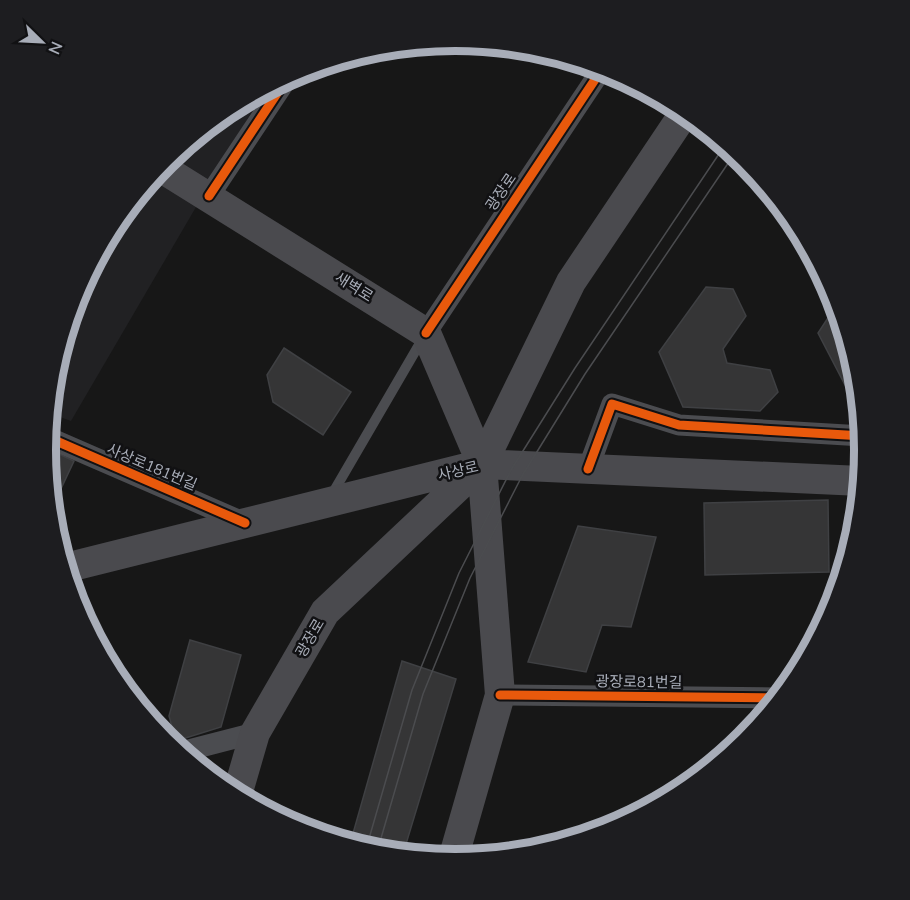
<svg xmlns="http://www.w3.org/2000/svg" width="910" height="900" font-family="'Nunito Sans','Noto Sans KR',sans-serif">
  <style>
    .built { fill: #212123 }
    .building { fill: #353536; stroke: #3f4043; stroke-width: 1.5 }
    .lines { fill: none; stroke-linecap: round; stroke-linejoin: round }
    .lane { stroke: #4b4c50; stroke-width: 10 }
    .street { stroke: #4b4c50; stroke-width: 21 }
    .secondary { stroke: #4a4a4e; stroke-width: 30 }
    .tram { stroke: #4b4c4f; stroke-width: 1.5 }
    .cycleway-casing { stroke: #111113; stroke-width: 13 }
    .cycleway { stroke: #e8590c; stroke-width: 9 }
    .labels { text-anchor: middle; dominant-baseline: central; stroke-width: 5; stroke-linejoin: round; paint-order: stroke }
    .street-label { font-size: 15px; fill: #a8adb8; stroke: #111113 }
    .rim { fill: none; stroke: #a8adb8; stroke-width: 8 }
  </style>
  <rect width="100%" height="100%" fill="#171717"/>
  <!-- built -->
  <path class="built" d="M 265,89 L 71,421 L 49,413 L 53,370 L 77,293 L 115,222 L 166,160 L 228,109 Z"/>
  <!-- building -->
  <path class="building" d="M 706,287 L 733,289 L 746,316 L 723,349 L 727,363 L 770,370 L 778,392 L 760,411 L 683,407 L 659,352 Z
    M 837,304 L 857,370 L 858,386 L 845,385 L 818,333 Z
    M 284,348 L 351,392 L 323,435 L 273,402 L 267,375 Z
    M 46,448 L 74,461 L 51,510 L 46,450 Z
    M 828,500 L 829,572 L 705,575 L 704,503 Z
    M 578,526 L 656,537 L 631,627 L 602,625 L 586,672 L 528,662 Z
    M 190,640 L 241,655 L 221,727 L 176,741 L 169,716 Z
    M 402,661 L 456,679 L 403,854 L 375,852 L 350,844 Z"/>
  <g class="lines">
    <!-- lane -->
    <path class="lane" d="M 331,496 L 423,338"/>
    <!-- street -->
    <path class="street" d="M 209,196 L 288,77
      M 426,333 L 602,69
      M 47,437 L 245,523
      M 588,469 L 612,404 L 679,425 L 863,436
      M 500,695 L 779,698
      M 181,752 L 255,733"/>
    <!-- secondary -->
    <path class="secondary" d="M 160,167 L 426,333 L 482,464
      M 482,464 L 571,282 L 685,112
      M 65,568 L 482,464 L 861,481
      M 237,795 L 255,733 L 325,612 L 482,464 L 500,695 L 453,859"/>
    <!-- tram -->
    <path class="tram" d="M 366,849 L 412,690 L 459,573 L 511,470 L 575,368 L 725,145
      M 377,852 L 423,694 L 470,578 L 522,476 L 585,374 L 735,153"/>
    <!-- cycleway casing -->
    <g class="cycleway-casing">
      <path id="cycleway" d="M 209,196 L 288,77
        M 426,333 L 602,69
        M 47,437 L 245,523
        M 588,469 L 612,404 L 679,425 L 863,436
        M 500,695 L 779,698"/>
    </g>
    <!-- cycleway -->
    <use href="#cycleway" class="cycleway"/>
  </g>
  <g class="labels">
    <!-- street labels -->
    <g class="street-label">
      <text transform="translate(501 192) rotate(-56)">광장로</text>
      <text transform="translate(354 287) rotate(32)">새벽로</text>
      <text transform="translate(152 467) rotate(23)">사상로181번길</text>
      <text transform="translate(458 471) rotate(-13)">사상로</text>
      <text transform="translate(310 638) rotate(-60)">광장로</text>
      <text transform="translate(639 682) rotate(1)">광장로81번길</text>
    </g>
  </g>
  <!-- crop -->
  <path d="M0 0H910V900H0ZM56 450a399 399 0 1 1 798 0a399 399 0 1 1-798 0Z" fill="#1d1d20" fill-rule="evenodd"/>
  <path class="rim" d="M56 450a399 399 0 1 1 798 0a399 399 0 1 1-798 0Z"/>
  <!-- north arrow -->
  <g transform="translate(42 42) rotate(114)" stroke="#111113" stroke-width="4.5" paint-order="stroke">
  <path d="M0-4.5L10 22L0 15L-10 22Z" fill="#a8adb8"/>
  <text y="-9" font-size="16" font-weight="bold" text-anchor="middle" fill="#a8adb8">N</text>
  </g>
</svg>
